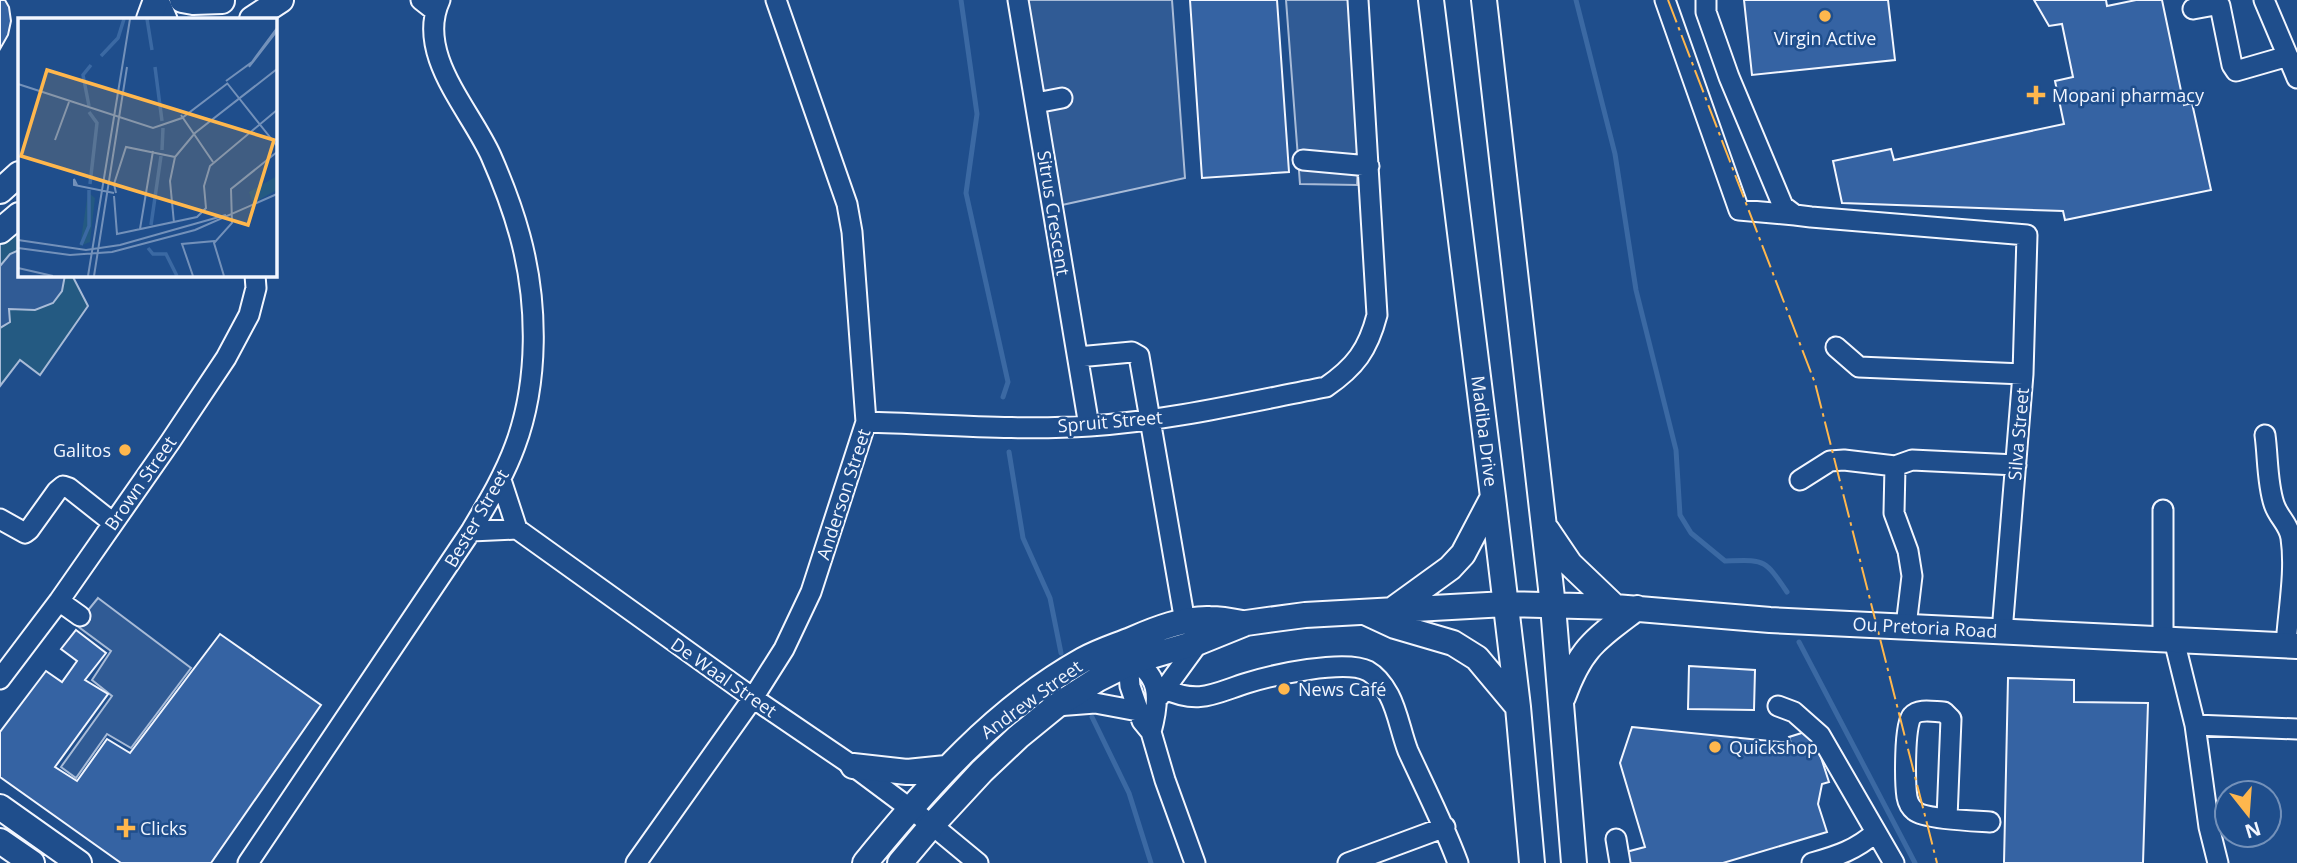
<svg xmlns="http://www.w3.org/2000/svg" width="2297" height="863" font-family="'Open Sans',sans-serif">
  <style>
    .green { fill: #245a82; stroke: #a8bbd7; stroke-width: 2 }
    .parking { fill: #305b95; stroke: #a8bbd7; stroke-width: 2 }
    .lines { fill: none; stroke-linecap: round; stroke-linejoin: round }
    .stream { stroke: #3b69a3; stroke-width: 5 }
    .building { fill: #3563a3; stroke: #f2f6ff; stroke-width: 2 }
    .minor-casing { stroke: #f2f6ff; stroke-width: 23 }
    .major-casing { stroke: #f2f6ff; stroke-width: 28 }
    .minor { stroke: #1f4e8c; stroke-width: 19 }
    .major { stroke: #1f4e8c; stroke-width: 24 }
    .power { stroke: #ffb74d; stroke-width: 2; stroke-dasharray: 24 5 3.5 5; stroke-linecap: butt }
    .poi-dot { fill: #ffb74d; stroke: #1f4e8c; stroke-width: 2.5 }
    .labels { text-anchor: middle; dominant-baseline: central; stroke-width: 5; stroke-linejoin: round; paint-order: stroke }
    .poi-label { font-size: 18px; fill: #f2f6ff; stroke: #1f4e8c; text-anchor: start }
    .street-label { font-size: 18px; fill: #f2f6ff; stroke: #1f4e8c }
    .inset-river { fill: none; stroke: #3b69a3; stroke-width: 3.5 }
    .inset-road { fill: none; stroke: #7391ba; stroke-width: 2 }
    .view { fill: #ffb74d; fill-opacity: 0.15; stroke: #ffb74d; stroke-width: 3.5 }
    .inset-edge { fill: none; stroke: #f2f6ff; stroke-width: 3.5 }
  </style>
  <rect width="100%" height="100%" fill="#1f4e8c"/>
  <!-- green -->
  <path class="green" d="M 19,215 L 19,275 L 72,275 L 88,306 L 40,375 L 20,360 L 0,386 L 0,232 Z"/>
  <!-- parking -->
  <path class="parking" d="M 1026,0 L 1172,0 L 1185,178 L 1062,205 Z
    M 1286,0 L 1365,0 L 1357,185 L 1300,184 Z
    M 19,250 L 19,275 L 65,275 L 62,291 L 53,303 L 35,310 L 9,309 L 10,322 L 0,328 L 0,266 L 10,254 Z
    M 98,598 L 191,668 L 131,748 L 107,734 L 76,778 L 61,767 L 112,696 L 92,680 L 111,651 L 76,625 Z"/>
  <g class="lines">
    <!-- stream -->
    <path class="stream" d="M 961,0 L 977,114 L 966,193 L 1008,382 L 1003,397
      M 1576,0 L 1615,154 L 1636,290 L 1676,450 L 1680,515 L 1691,533 L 1725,561 C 1765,560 1764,558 1787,592
      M 1009,452 L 1023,538 L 1050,598 L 1061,653
      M 1799,642 L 1915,863
      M 1092,717 L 1129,793 L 1151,863"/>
  </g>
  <!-- building -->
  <path class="building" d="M 0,0 L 5,0 L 9,7 L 11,21 L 8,35 L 0,49 Z
    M 1190,0 L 1277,0 L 1289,172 L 1202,178 Z
    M 1744,0 L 1888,0 L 1895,60 L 1752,75 Z
    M 2034,0 L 2106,0 L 2107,6 L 2136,0 L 2162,0 L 2184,105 L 2192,103 L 2211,190 L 2065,220 L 2063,211 L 1842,203 L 1833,161 L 1891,149 L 1894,160 L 2064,124 L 2055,81 L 2073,77 L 2062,24 L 2049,26 Z
    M 76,630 L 106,653 L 85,680 L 108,694 L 55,767 L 77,781 L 107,739 L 130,753 L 220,634 L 321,705 L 211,863 L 121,863 L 0,777 L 0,732 L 46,671 L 62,682 L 77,661 L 61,649 Z
    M 1689,666 L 1755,670 L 1754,710 L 1688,709 Z
    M 2008,678 L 2074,680 L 2074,702 L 2148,703 L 2143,863 L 2004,863 Z
    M 1632,727 L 1791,743 L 1789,737 L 1808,731 L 1817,745 L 1829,782 L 1822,784 L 1818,804 L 1827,832 L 1723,863 L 1630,863 L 1626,852 L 1645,847 L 1620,763 Z"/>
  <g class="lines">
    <!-- minor casing -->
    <g class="minor-casing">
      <path id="minor" d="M 159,0 L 167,19
        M 421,0 L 435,11
        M 1018,0 L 1089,426
        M 1665,0 L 1739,210 L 1795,215
        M 1706,0 L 1706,12 L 1729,77 L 1783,206 L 1795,215 L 1811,217 L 2027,235 L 2023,374 L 2002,632
        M 2264,0 L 2297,78
        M 2193,9 L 2215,5 L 2220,6 L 2232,65 L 2236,71 L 2288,56
        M 1036,103 L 1062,98
        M 1303,160 L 1369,166
        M 1836,347 L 1859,367 L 2023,374
        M 1078,357 L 1132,352 L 1139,356 L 1185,622
        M 866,422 C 941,424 1016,431 1090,426 C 1169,421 1248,402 1326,387 C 1355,367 1368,350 1377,315 L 1358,0
        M 2265,435 C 2268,457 2267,483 2274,504 C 2278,517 2289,524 2291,538 C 2296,572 2288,611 2286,646
        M 501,480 L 517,529
        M 1800,480 L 1830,461 L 1844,460 L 1895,466
        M 0,519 L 25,533 L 29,530 L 57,491 L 63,486 L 69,488 L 112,522
        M 471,531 L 517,529 L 753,698 L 853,766 L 932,825 L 978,863
        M 59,601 L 80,616
        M 1906,626 L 1912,576 L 1908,551 L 1894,513 L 1895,466 L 1912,460 L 2016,465
        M 2163,640 L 2163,510
        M 2174,640 L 2195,725 L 2297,729
        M 1138,655 L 1129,674 L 1130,686 L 1142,721 L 1151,732 L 1165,780 L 1195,863
        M 1125,658 C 1162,671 1160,699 1151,732
        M 0,679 L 59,601 L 170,442 L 226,358 L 249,315 L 256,288 L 255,275
        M 1165,689 C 1199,705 1215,693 1247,683 C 1272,675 1345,659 1368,671 C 1377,676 1384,686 1389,695 C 1398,712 1401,733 1408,751 C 1425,788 1444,825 1458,863
        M 1159,697 L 1199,642
        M 1056,706 L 1095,703 L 1138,711
        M 1778,706 L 1794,712 L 1820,735 L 1894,863
        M 2195,725 L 2209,827 L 2218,863
        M 1947,818 L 1951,719 L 1944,712 C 1934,712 1919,708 1912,716 C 1904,724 1905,784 1907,797 C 1908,803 1910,807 1915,811 C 1924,819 1976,821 1990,822
        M 1616,839 L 1620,863
        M 248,863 L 471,531 C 487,504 504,476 515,446 C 539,382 538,302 520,236 C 513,210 502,181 491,156 C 470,109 415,54 440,0
        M 636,863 L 753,698 L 784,649 L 811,592 L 866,422 L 852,232 L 847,204 L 776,0
        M 1348,863 L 1445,827
        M 1812,863 C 1837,856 1856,850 1876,832"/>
    </g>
    <!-- major casing -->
    <g class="major-casing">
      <path id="major" d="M 182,0 L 193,2 L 222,1
        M 1431,0 L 1493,497 L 1518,707 L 1532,863
        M 1484,0 L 1553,606 L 1574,863
        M 149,19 L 156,0
        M 252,19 L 281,0
        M 0,191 L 19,174
        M 0,231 L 19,215
        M 1547,530 L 1570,564 L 1615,607
        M 1392,610 L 1450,568 L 1463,554 L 1493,497
        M 1367,613 L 1395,626 L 1453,643 L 1477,658 L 1518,707
        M 1563,697 C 1581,647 1596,639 1637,608
        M 853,766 L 907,772 L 946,768
        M 0,807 L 79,863
        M 0,841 L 32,863
        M 865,863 C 928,786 995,709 1083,660 C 1099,651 1116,646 1133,639 C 1156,629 1184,618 1210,619 C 1221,619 1232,621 1242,623
        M 900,863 L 932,825 L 982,771 L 1018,737 L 1056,706 L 1098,679 L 1134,661 L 1199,642 L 1246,623 L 1305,615 L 1506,604 L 1615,607 L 1770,620 L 2297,646"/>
    </g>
    <!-- minor -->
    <use href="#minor" class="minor"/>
    <!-- major -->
    <use href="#major" class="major"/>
    <!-- power -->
    <path class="power" d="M 1668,0 L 1815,383 L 1937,863"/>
  </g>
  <!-- markers -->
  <g class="poi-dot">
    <circle cx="1825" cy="16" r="7"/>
    <path d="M2032.5 84.5h7v7h7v7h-7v7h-7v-7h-7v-7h7z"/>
    <circle cx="125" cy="450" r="7"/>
    <circle cx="1284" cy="689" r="7"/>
    <circle cx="1715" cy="747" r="7"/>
    <path d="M122.5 817.5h7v7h7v7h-7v7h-7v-7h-7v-7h7z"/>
  </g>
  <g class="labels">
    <!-- poi labels -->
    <g class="poi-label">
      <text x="1825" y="38" text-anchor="middle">Virgin Active</text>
      <text x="2052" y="95">Mopani pharmacy</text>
      <text x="111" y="450" text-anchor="end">Galitos</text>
      <text x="1298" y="689">News Café</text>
      <text x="1729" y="747">Quickshop</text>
      <text x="140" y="828">Clicks</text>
    </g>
    <!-- street labels -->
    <g class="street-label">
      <text transform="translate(1054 213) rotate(81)">Sitrus Crescent</text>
      <text transform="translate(1110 421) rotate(-5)">Spruit Street</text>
      <text transform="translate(1485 431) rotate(83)">Madiba Drive</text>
      <text transform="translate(2018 434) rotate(-85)">Silva Street</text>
      <text transform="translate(140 483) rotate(-55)">Brown Street</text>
      <text transform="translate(843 494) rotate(-72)">Anderson Street</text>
      <text transform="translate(476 518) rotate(-60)">Bester Street</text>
      <text transform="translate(1925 627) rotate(3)">Ou Pretoria Road</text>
      <text transform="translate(724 677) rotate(35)">De Waal Street</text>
      <text transform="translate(1031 699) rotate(-36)">Andrew Street</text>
    </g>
  </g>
  <!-- overview -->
  <g transform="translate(18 18)">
    <rect width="259" height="259" fill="#1f4e8c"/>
    <path d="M 259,158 L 259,172 L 235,185 L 231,174 ZM 70,174 L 77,180 L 72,224 L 62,228 Z" fill="#245a82"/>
    <path class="inset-river" d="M 129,1 L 134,32M 83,38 L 100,20 L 106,1M 137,49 L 144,103M 71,88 L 65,57 L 73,47M 71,94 L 79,105 L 72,166M 144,132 L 145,110M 133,207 L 143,138M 63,227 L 71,208 L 71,172M 130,230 L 135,236 L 148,236 L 159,258"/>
    <path class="inset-road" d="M 231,49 L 259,13M 208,63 L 234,44 L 259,10M 209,65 L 259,128M 0,66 L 135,110 L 164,100 L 210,65M 163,97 L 195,144M 37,122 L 51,84M 59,167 L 56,161 L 56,167 L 96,175M 98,175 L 96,166 L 108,129 L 157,139M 96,178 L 99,216 L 179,199 L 188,190 L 186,168 L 192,148 L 259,92M 156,205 L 152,163 L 157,139 L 177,115 L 259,51M 122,211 L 135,133M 0,222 L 68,232 L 102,227 L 208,197M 0,230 L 52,237 L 94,234 L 177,212 L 259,176M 0,250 L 35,258M 70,258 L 112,1M 76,258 L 109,49M 175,258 L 164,226 L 197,223M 206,258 L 196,225 L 214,205 L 213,171 L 259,134"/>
    <path class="view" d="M 29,52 L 256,122 L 230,207 L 3,138 Z"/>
    <rect width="259" height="259" class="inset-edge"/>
  </g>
  <!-- north arrow -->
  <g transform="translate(2248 814) rotate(163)"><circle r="33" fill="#1f4e8c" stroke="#7391ba" stroke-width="2"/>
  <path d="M0-5L12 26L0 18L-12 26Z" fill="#ffb74d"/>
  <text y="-10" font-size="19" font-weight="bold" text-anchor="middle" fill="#f2f6ff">N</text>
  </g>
</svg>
